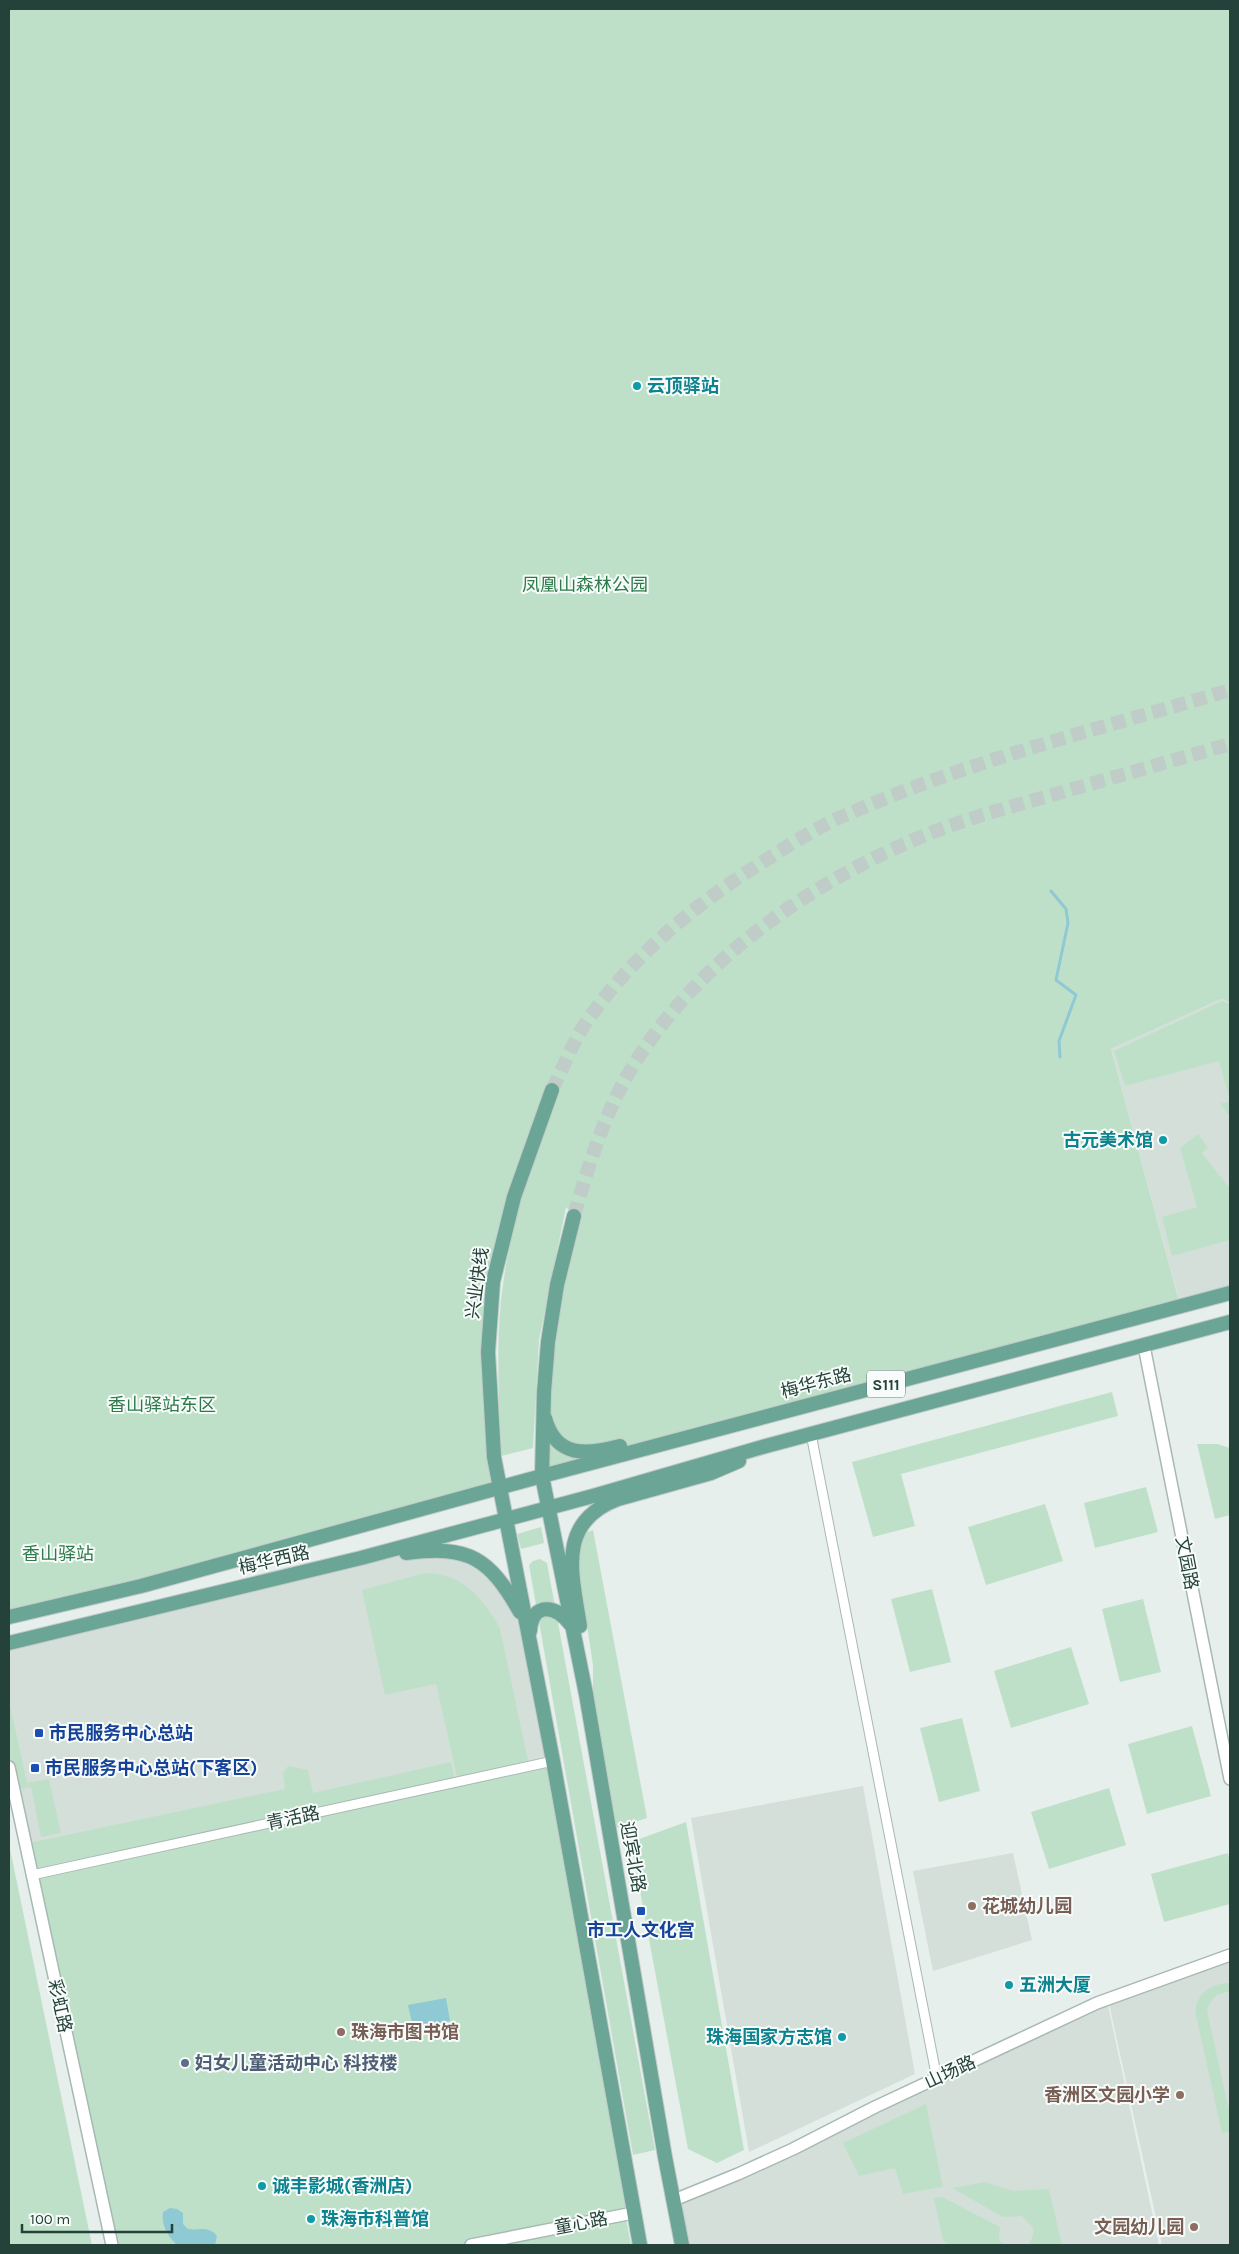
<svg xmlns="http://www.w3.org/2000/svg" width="1239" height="2254" font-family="Karla,'Noto Sans SC',sans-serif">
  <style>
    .built { fill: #d4dfda }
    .green { fill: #bfe0c8 }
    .water { fill: #8ec9d4 }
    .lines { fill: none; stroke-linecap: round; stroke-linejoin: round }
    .stream { stroke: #8ec9d4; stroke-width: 3 }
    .primary-tunnel { stroke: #bfccc8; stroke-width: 14; stroke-dasharray: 14 7; stroke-linecap: butt }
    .minor-casing { stroke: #a8b8b2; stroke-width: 11 }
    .tertiary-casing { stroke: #a8b8b2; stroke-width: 14 }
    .primary-casing { stroke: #c2cac8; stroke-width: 16 }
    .minor { stroke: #fff; stroke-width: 9 }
    .tertiary { stroke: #fff; stroke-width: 11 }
    .primary { stroke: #6aa596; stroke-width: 14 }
    .culture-dot { fill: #0f9aa8; stroke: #f7fbf9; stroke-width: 2 }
    .transit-dot { fill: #1a4fb4; stroke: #f7fbf9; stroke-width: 2 }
    .education-dot { fill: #8d6e63; stroke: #f7fbf9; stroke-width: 2 }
    .service-dot { fill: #5c6f8a; stroke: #f7fbf9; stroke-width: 2 }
    .labels { text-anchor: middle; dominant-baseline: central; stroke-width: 4; stroke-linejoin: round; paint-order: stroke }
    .shield { fill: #f7fbf9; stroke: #637a73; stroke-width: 1 }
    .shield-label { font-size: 16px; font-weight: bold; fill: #24423a }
    .culture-label { font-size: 18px; font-weight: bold; fill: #0d838f; stroke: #f7fbf9; text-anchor: start }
    .park-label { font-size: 18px; fill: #2d7a4b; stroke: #f7fbf9 }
    .street-label { font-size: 18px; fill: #24423a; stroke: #f7fbf9 }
    .transit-label { font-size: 18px; font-weight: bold; fill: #164399; stroke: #f7fbf9; text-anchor: start }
    .education-label { font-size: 18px; font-weight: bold; fill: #785e54; stroke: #f7fbf9; text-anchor: start }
    .service-label { font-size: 18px; font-weight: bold; fill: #4e5e75; stroke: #f7fbf9; text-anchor: start }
  </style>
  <rect width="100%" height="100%" fill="#e6efeb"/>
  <!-- built -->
  <path class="built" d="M 1221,999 L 1230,1002 L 1230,1293 L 1180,1304 L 1111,1049 Z
    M 411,1552 L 479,1560 L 526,1624 L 553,1761 L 33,1875 L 9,1767 L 9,1643 L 361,1559 Z
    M 863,1786 L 915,2074 L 749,2152 L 691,1818 Z
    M 1013,1853 L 1032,1940 L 933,1971 L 913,1871 Z
    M 1230,1955 L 1230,2245 L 1162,2245 L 1108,1999 Z
    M 1107,2001 L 1159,2245 L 686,2245 L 677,2202 Z"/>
  <!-- green -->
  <path class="green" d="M 9,9 L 1230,9 L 1230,1002 L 1221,999 L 1111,1049 L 1180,1305 L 542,1476 L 545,1369 L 574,1216 L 566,1207 L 539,1340 L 533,1448 L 501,1456 C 499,1404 496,1351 501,1300 C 505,1264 513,1229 521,1195 L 493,1282 L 499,1488 L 9,1617 Z
    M 1222,1001 L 1230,1004 L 1230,1117 L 1220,1104 L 1230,1101 L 1219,1061 L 1125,1086 L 1114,1051 Z
    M 1198,1134 L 1208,1148 L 1202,1153 L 1230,1189 L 1230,1240 L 1172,1256 L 1162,1217 L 1197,1207 L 1180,1148 Z
    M 1112,1392 L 1118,1416 L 901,1474 L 915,1526 L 873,1537 L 852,1462 Z
    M 1197,1444 L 1217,1444 L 1230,1448 L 1230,1515 L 1215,1519 Z
    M 1146,1487 L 1158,1532 L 1095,1548 L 1084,1503 Z
    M 1045,1504 L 1063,1561 L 986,1585 L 968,1527 Z
    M 541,1527 L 544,1543 L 521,1549 L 517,1534 Z
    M 593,1530 L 647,1818 L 616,1828 L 593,1693 L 593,1665 L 577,1560 L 583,1534 Z
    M 540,1559 L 547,1563 L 655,2150 L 633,2155 L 529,1565 L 533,1561 Z
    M 425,1573 C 462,1572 483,1599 500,1628 L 528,1761 L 457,1777 L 436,1684 L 385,1695 L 362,1590 Z
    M 932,1589 L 951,1662 L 910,1672 L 891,1599 Z
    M 1143,1599 L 1161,1672 L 1120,1682 L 1102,1609 Z
    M 1071,1647 L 1089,1704 L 1011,1728 L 994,1671 Z
    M 9,1700 L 27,1783 L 49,1779 L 61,1833 L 41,1837 L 31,1787 L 16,1790 L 9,1758 Z
    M 962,1718 L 980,1791 L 939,1802 L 920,1728 Z
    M 1192,1726 L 1211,1796 L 1147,1814 L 1128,1744 Z
    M 553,1761 L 633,2213 L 469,2245 L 112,2245 L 33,1875 Z
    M 451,1762 L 455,1780 L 35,1872 L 29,1843 L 285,1789 L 283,1773 L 288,1766 L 308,1770 L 313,1793 Z
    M 1109,1788 L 1126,1845 L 1049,1869 L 1031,1812 Z
    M 686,1822 L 744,2150 L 717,2163 L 688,2149 L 631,1842 Z
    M 9,1844 L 92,2245 L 9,2245 Z
    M 1228,1853 L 1230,1863 L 1230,1904 L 1164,1922 L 1151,1874 Z
    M 1230,1983 L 1230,1992 C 1217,1992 1211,1998 1207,2010 L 1227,2102 L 1230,2110 L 1230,2132 L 1222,2133 L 1195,2011 C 1198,1992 1212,1983 1230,1983 Z
    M 926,2104 L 943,2187 L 903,2194 L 895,2168 L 859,2176 L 843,2143 Z
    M 985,2182 L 1013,2191 L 1049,2189 L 1062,2245 L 1029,2245 L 1033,2235 L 1033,2227 L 1022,2216 L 1003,2217 L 952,2188 Z
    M 942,2197 L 1000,2227 L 999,2240 L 1004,2245 L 950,2245 L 943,2241 L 934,2198 Z
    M 626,2219 L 631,2245 L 499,2245 Z"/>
  <!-- water -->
  <path class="water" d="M 446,1998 L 450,2021 L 413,2028 L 408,2005 Z
    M 170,2208 L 177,2209 L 183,2213 L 183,2224 L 188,2229 C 199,2231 208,2225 217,2236 L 215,2245 L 177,2245 C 168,2236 161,2226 163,2212 Z"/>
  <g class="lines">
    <!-- stream -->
    <path class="stream" d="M 1051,891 L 1066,909 L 1068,923 L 1056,980 L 1076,995 L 1059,1041 L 1060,1057"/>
    <!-- primary-tunnel -->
    <path class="primary-tunnel" d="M 552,1090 C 563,1068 572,1044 585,1024 C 633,954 698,902 769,858 C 794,842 821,825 848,814 C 971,760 1102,728 1230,690
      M 574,1216 C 589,1164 605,1111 634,1064 C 699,961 805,886 916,839 C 960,820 1006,808 1052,795 C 1111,778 1171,761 1230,744"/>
    <!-- minor casing -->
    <g class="minor-casing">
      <path id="minor" d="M 811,1434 L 937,2079
        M 32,1875 L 553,1761"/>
    </g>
    <!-- tertiary casing -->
    <g class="tertiary-casing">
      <path id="tertiary" d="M 1144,1346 L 1230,1779
        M 9,1767 L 112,2245
        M 674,2200 L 738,2174 L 793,2149 L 875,2107 L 1097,2003 L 1230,1955
        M 471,2245 L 633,2213"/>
    </g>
    <!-- primary casing -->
    <g class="primary-casing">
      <path id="primary" d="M 552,1090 L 514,1197 L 493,1282 L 488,1352 L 494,1457 L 553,1761 L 640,2245
        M 574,1216 L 557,1285 L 548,1342 L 544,1392 L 542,1476 L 586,1694 L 665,2157 L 682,2245
        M 545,1418 C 556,1458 586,1455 620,1446
        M 406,1553 C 470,1545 489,1558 520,1612
        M 9,1617 L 141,1586 L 542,1476 L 1230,1293
        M 580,1626 C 572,1574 556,1522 618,1499 L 711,1473 L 739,1461
        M 530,1631 C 532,1601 557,1605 571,1625
        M 9,1643 L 361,1558 L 593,1496 L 766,1446 L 1230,1322"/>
    </g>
    <!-- minor -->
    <use href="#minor" class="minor"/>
    <!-- tertiary -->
    <use href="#tertiary" class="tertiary"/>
    <!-- primary -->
    <use href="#primary" class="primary"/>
  </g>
  <!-- markers -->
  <g class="culture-dot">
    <circle cx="637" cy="386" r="5"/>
    <circle cx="1163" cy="1140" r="5"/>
    <circle cx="1009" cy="1985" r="5"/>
    <circle cx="842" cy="2037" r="5"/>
    <circle cx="262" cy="2186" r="5"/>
    <circle cx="311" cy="2219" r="5"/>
  </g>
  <g class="transit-dot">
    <rect x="34" y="1728" width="10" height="10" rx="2.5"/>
    <rect x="30" y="1763" width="10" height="10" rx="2.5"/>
    <rect x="636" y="1906" width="10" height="10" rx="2.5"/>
  </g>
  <g class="education-dot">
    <circle cx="972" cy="1906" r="5"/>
    <circle cx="341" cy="2032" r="5"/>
    <circle cx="1180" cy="2095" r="5"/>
    <circle cx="1194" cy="2227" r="5"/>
  </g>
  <circle class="service-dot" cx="185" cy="2063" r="5"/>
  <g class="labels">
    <!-- shield labels -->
    <rect class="shield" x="867" y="1370.5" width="38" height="27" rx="4"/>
    <g class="shield-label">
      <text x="886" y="1384">S111</text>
    </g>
    <!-- culture labels -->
    <g class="culture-label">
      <text x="647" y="386">云顶驿站</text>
      <text x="1153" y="1140" text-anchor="end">古元美术馆</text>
      <text x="1019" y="1985">五洲大厦</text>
      <text x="832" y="2037" text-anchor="end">珠海国家方志馆</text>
      <text x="272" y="2186">诚丰影城(香洲店)</text>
      <text x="321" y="2219">珠海市科普馆</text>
    </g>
    <!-- park labels -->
    <g class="park-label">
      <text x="585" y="585">凤凰山森林公园</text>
      <text x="162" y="1405">香山驿站东区</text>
      <text x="58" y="1554">香山驿站</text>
    </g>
    <!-- street labels -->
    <g class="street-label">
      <text transform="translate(477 1283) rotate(-82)">兴业快线</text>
      <text transform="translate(816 1383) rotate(-15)">梅华东路</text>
      <text transform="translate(274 1560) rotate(-13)">梅华西路</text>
      <text transform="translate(1187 1563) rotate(79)">文园路</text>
      <text transform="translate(293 1818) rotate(-12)">青活路</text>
      <text transform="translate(633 1857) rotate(80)">迎宾北路</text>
      <text transform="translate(60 2006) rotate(78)">彩虹路</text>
      <text transform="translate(950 2072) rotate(-25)">山场路</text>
      <text transform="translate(581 2223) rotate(-11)">童心路</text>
    </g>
    <!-- transit labels -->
    <g class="transit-label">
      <text x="49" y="1733">市民服务中心总站</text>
      <text x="45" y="1768">市民服务中心总站(下客区)</text>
      <text x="641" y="1930" text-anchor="middle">市工人文化宫</text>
    </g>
    <!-- education labels -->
    <g class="education-label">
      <text x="982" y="1906">花城幼儿园</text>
      <text x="351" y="2032">珠海市图书馆</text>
      <text x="1170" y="2095" text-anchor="end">香洲区文园小学</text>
      <text x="1184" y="2227" text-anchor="end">文园幼儿园</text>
    </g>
    <!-- service labels -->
    <g class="service-label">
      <text x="195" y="2063">妇女儿童活动中心 科技楼</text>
    </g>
  </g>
  <!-- border -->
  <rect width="1239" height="2254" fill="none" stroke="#24423a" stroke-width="20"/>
  <!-- scale -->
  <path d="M22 2224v8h150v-8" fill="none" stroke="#24423a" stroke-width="2.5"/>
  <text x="30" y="2224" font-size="15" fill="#24423a" stroke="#f7fbf9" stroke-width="4" paint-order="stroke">100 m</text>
</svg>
